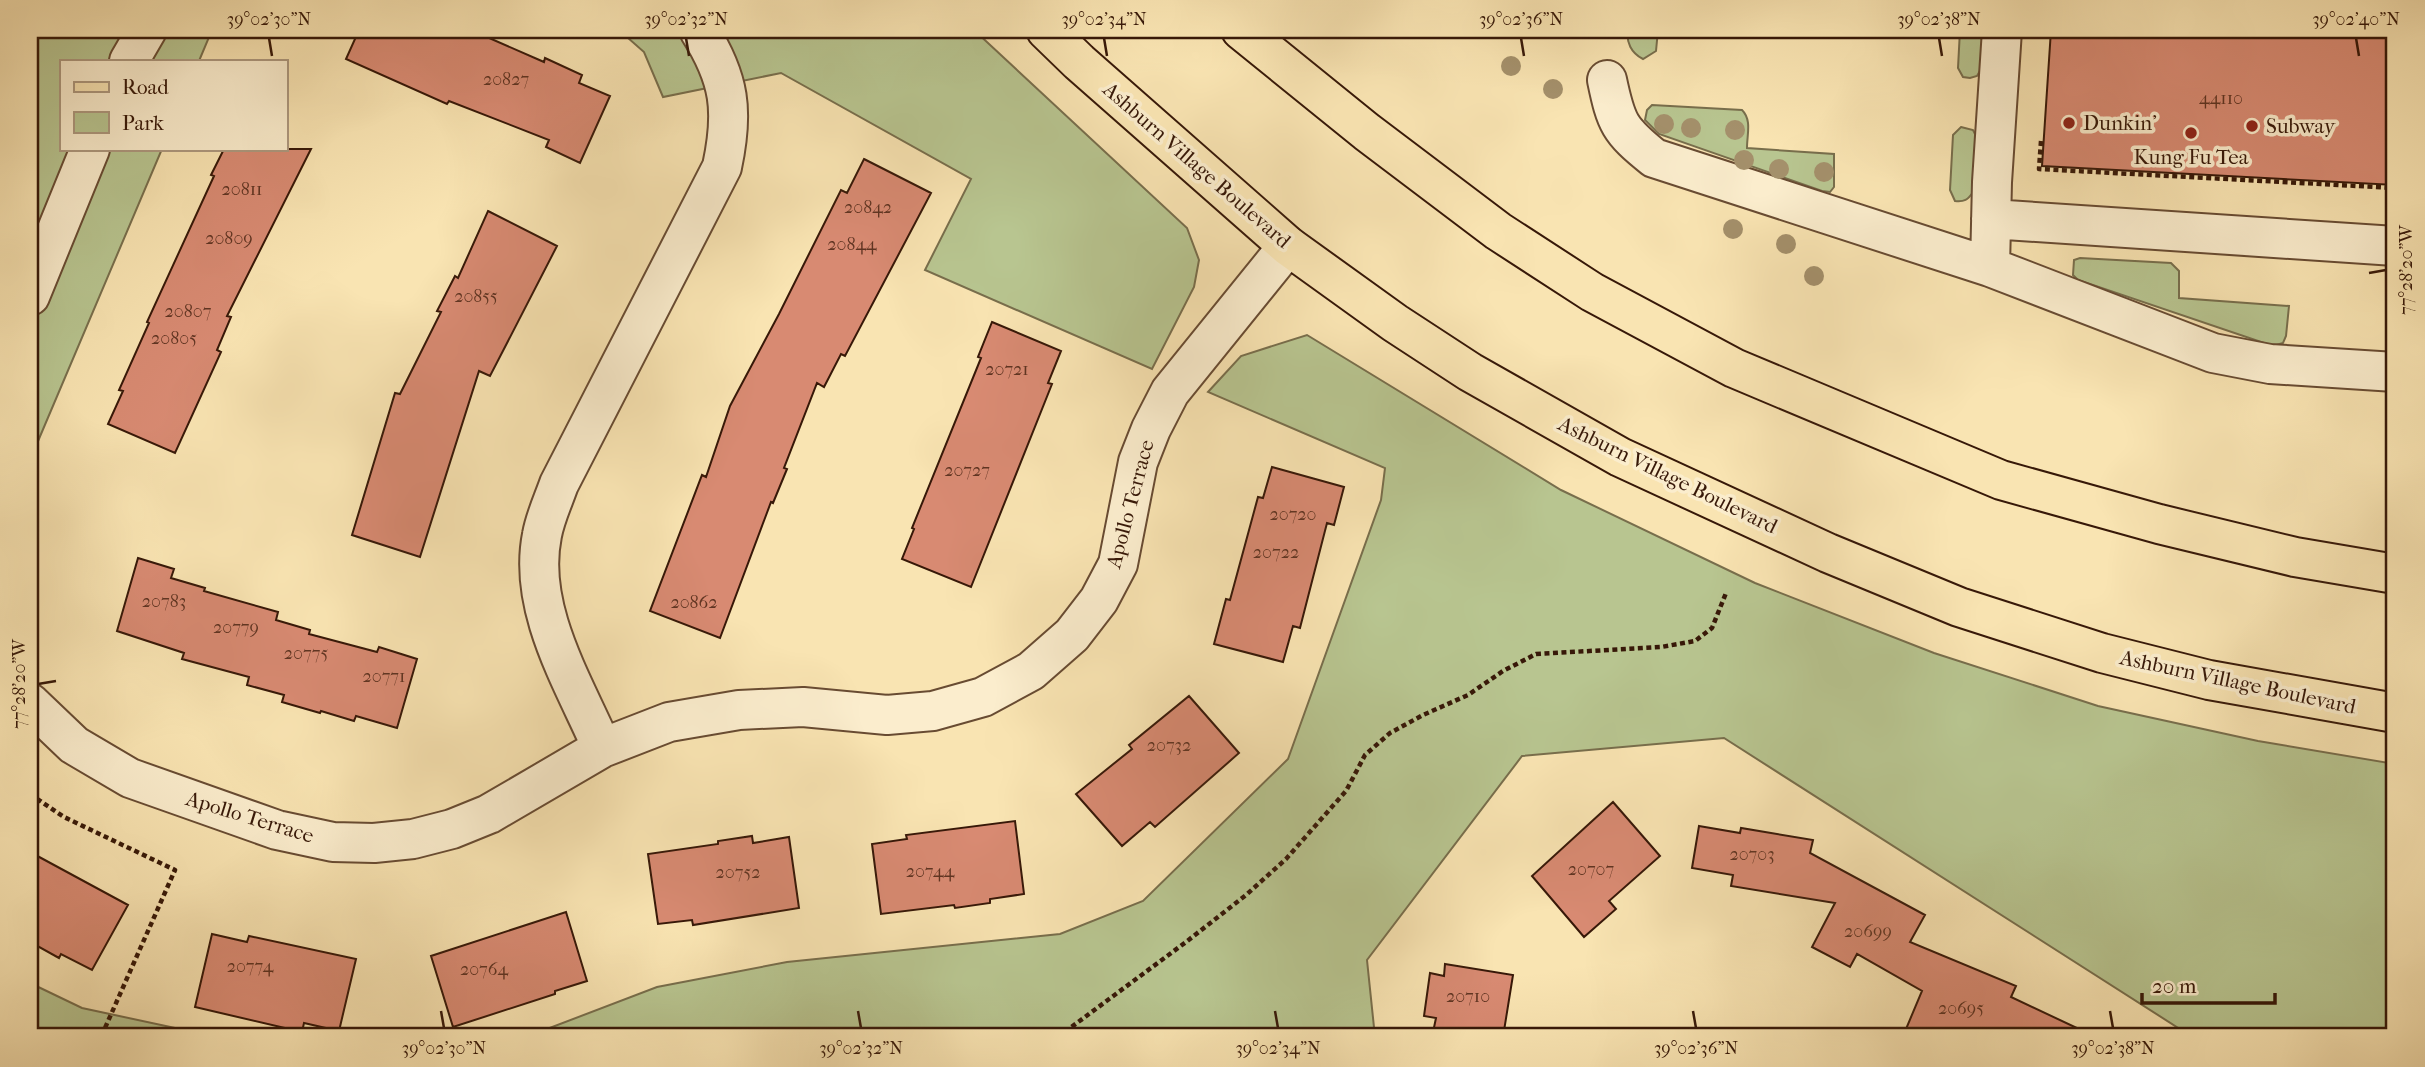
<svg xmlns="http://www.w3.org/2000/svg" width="2425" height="1067" font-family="'IM FELL French Canon',serif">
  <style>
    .green { fill: #b8c590; stroke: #786e4c; stroke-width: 2 }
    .building { fill: #d88a72; stroke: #371808; stroke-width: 2 }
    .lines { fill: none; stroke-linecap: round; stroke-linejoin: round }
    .minor-casing { stroke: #684b32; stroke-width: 42 }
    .major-casing { stroke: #371808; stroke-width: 42 }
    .path { stroke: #371808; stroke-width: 4.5; stroke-dasharray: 5 3.5; stroke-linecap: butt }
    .minor { stroke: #fbedcd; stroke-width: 38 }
    .major { stroke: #f9e4b2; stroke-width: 38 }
    .tree { fill: #a4906b }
    .ticks { fill: none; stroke: #371808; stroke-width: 2.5 }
    .poi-dot { fill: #8f2418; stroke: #fbedcd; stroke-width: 2.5 }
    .labels { text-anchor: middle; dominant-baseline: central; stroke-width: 7; stroke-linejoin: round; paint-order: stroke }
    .number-label { font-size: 18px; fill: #5f3422 }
    .poi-label { font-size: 21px; fill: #371808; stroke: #fbedcd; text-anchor: start }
    .street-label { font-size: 21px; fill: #371808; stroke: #fbedcd }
    .neatline { fill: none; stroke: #371808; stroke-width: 2.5 }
    .ticks-label { font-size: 18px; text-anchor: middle; fill: #371808 }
  </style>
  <rect width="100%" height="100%" fill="#f9e4b2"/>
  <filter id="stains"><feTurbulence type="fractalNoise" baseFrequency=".00286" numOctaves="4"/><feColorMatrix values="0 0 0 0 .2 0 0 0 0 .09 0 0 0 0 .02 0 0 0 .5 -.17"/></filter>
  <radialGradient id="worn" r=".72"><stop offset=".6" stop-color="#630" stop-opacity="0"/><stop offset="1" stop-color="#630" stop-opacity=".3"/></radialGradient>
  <!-- green -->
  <path class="green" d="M 30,30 L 217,30 L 209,37 L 199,61 L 61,61 L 61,149 L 162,149 L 30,460 Z
    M 619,30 L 974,30 L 1187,228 L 1199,260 L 1194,287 L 1152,369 L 925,270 L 971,179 L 781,73 L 663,97 L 644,52 Z
    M 1628,30 L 1658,30 L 1656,51 L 1643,59 C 1631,53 1626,42 1628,30 Z
    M 1960,30 L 1983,30 L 1981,69 L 1977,76 L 1970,78 L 1963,77 L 1958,68 Z
    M 1652,105 L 1742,110 C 1752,120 1747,134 1747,148 L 1834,154 L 1834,187 L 1830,192 L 1822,191 L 1659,134 L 1645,120 L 1647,110 Z
    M 1961,127 L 1973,130 L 1976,136 L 1973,192 C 1968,200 1964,202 1955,201 L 1950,190 L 1953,135 Z
    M 2080,258 L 2171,263 L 2179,271 L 2179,298 L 2289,306 L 2286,336 L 2283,343 L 2276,345 L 2267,344 L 2078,280 L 2073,275 L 2074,260 Z
    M 1307,335 L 1561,490 L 1755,583 L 1934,653 L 2098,706 L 2258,741 L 2395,764 L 2395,1037 L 2204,1037 L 2183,1031 L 1724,738 L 1522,756 L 1367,960 L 1375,1037 L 526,1037 L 657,987 L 787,962 L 1060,934 L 1143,901 L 1288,759 L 1381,500 L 1385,468 L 1208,392 L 1241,356 Z
    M 30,983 L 82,1008 L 217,1037 L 30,1037 Z"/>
  <!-- building -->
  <path class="building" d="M 359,30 L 471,30 L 544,62 L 545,58 L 582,75 L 579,83 L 610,96 L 580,163 L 546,147 L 549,140 L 449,101 L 447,104 L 346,59 Z
    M 2051,30 L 2395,30 L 2395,185 L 2042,166 Z
    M 224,149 L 311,149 L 227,316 L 231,317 L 217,350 L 221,352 L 175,453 L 108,424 L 123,391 L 119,390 L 149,323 L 147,322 L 214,176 L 211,175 Z
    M 864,159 L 931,193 L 845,356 L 841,354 L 824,387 L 817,383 L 784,468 L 787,469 L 773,503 L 771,502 L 720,638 L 650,611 L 702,475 L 706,477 L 730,406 L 779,314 L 841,190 L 847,193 Z
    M 488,211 L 557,246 L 490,376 L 479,371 L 420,557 L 352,535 L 395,393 L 400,394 L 441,312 L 437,311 L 455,276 L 458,278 Z
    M 992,322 L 1061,351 L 1048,383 L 1052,384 L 971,587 L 902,559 L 914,529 L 912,528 L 981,358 L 978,357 Z
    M 1272,467 L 1344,487 L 1334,525 L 1327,523 L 1300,628 L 1293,626 L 1283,662 L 1214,644 L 1226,599 L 1230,600 L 1258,497 L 1263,498 Z
    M 138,558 L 174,569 L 171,578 L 205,588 L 204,591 L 278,612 L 276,620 L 310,630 L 309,634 L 377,652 L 379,647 L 417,659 L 397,728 L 356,716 L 354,721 L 321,711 L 320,713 L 282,702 L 284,695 L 247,685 L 249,677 L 182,659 L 184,653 L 117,631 Z
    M 1189,696 L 1239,753 L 1155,827 L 1150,822 L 1122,846 L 1076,794 L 1132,749 L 1129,745 Z
    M 1613,802 L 1660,856 L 1609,901 L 1616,909 L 1584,937 L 1532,876 Z
    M 1015,821 L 1024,894 L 990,899 L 990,903 L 955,908 L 954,905 L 881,914 L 872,844 L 907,839 L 906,835 Z
    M 1699,826 L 1740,833 L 1741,828 L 1813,840 L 1810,853 L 1925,915 L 1910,942 L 2016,986 L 2011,997 L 2096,1037 L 1925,1037 L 1906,1029 L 1922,991 L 1857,954 L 1850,967 L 1812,947 L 1835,903 L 1731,886 L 1733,875 L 1692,868 Z
    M 752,836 L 753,843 L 789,837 L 799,908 L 693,925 L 692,920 L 658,924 L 648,854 L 718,844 L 718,841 Z
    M 30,852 L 128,905 L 92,970 L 61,954 L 59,958 L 30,942 Z
    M 566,912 L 587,981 L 555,991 L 555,994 L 453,1027 L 431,956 Z
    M 212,934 L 247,942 L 249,936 L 356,959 L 339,1031 L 304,1023 L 302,1032 L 195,1007 Z
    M 1445,964 L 1513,975 L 1503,1037 L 1432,1037 L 1436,1018 L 1424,1016 L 1430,973 L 1444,976 Z"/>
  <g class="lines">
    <!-- minor casing -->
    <g class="minor-casing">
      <path id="minor" d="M 129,61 L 147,30
        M 1607,80 C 1616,123 1619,130 1654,158 L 1990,267 L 1992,182 L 2002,30
        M 1991,219 L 2395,246
        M 1990,267 L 2213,353 L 2270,364 L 2395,372
        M 30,296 L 90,149
        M 30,703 L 74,745 L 130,778 L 277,830 L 333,842 L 374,843 L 413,839 L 452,829 L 489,814 L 602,748 C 574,683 527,609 542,535 C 545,518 553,501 559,484 L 722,167 C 734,111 730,79 699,30
        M 602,748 L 669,722 L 739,710 L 803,707 L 887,715 L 933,711 L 983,697 L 1031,671 L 1072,635 L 1099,600 L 1118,564 L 1138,462 L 1151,429 L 1170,392 L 1288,246"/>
    </g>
    <!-- major casing -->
    <g class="major-casing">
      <path id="major" d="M 1046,30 L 1079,62 L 1288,246 L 1395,323 L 1470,372 L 1620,457 L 1828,553 L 1959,607 L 2102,653 L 2209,680 L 2395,713
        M 1241,30 L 1367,132 L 1498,231 L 1592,292 L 1734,368 L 2001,480 L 2159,524 L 2295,557 L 2395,574"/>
    </g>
    <!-- path -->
    <path class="path" d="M 2041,141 L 2039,169 L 2395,188
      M 30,794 L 64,817 L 175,870 L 101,1037
      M 1058,1037 L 1186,942 L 1246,895 L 1286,859 L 1346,791 L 1365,755 L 1390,733 L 1423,715 L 1468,695 L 1503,671 L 1536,654 L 1661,647 L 1695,641 L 1712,628 L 1726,593"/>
    <!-- minor -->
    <use href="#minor" class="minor"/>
    <!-- major -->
    <use href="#major" class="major"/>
  </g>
  <!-- trees -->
  <g class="tree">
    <circle cx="1511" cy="66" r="10"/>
    <circle cx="1553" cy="89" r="10"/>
    <circle cx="1664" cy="124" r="10"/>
    <circle cx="1691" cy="128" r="10"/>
    <circle cx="1735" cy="130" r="10"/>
    <circle cx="1744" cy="160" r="10"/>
    <circle cx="1779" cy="169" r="10"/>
    <circle cx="1824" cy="172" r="10"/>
    <circle cx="1733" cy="229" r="10"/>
    <circle cx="1786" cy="244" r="10"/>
    <circle cx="1814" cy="276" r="10"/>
  </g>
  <!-- ticks -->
  <path class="ticks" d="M 269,38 L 272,56M 686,38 L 689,56M 1104,38 L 1107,56M 1521,38 L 1524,56M 1939,38 L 1942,56M 2356,38 L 2359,56M 2369,273 L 2386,270M 38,684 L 56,681M 441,1011 L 444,1028M 858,1011 L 861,1028M 1275,1011 L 1278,1028M 1693,1011 L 1696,1028M 2110,1011 L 2113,1028"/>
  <!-- markers -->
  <g class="poi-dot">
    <circle cx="2069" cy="123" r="7"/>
    <circle cx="2252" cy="126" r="7"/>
    <circle cx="2191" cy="133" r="7"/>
  </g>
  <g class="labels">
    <!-- number labels -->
    <g class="number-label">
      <text x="506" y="79">20827</text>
      <text x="2221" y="98">44110</text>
      <text x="242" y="189">20811</text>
      <text x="868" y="207">20842</text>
      <text x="229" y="238">20809</text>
      <text x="852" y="244">20844</text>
      <text x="476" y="296">20855</text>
      <text x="188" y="311">20807</text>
      <text x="174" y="338">20805</text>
      <text x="1007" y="369">20721</text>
      <text x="967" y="470">20727</text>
      <text x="1293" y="514">20720</text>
      <text x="1276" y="552">20722</text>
      <text x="164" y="601">20783</text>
      <text x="694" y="602">20862</text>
      <text x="236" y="627">20779</text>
      <text x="306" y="653">20775</text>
      <text x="384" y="676">20771</text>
      <text x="1169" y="745">20732</text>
      <text x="1752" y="854">20703</text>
      <text x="1591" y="869">20707</text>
      <text x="930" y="871">20744</text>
      <text x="738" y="872">20752</text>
      <text x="1868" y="931">20699</text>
      <text x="250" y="966">20774</text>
      <text x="484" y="969">20764</text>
      <text x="1468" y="996">20710</text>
      <text x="1961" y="1008">20695</text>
    </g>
    <!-- poi labels -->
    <g class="poi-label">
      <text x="2083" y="123">Dunkin'</text>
      <text x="2266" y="126">Subway</text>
      <text x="2191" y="157" text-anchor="middle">Kung Fu Tea</text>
    </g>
    <!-- street labels -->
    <g class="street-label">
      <text transform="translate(1197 165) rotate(41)">Ashburn Village Boulevard</text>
      <text transform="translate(1668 475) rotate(26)">Ashburn Village Boulevard</text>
      <text transform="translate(1130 504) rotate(-75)">Apollo Terrace</text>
      <text transform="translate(2238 682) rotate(12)">Ashburn Village Boulevard</text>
      <text transform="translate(250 817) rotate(17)">Apollo Terrace</text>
    </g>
  </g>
  <!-- margin -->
  <rect width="2425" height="1067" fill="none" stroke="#f9e4b2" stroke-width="77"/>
  <!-- legend -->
  <rect x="60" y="60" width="228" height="91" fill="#fbedcd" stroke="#ad987e" stroke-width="2"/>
  <rect x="74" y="82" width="35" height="10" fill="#f9e4b2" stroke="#ad987e" stroke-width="2"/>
  <text x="122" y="94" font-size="21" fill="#371808">Road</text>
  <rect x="74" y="112" width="35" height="21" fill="#b8c590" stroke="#ad987e" stroke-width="2"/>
  <text x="122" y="130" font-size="21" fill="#371808">Park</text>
  <!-- scale -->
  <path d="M2142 993v10h133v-10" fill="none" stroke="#371808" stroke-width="3.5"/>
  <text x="2152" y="993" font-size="21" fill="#371808" stroke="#fbedcd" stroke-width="5" paint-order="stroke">20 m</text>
  <rect x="38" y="38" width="2348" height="990" class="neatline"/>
  <g class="ticks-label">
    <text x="269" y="25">39°02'30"N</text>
    <text x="686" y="25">39°02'32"N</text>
    <text x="1104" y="25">39°02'34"N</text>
    <text x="1521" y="25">39°02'36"N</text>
    <text x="1939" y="25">39°02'38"N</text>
    <text x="2356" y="25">39°02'40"N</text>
    <text transform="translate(2406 270) rotate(-90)" y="6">77°28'20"W</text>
    <text transform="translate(19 684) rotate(-90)" y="6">77°28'20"W</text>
    <text x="444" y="1054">39°02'30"N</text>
    <text x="861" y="1054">39°02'32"N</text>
    <text x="1278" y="1054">39°02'34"N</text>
    <text x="1696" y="1054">39°02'36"N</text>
    <text x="2113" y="1054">39°02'38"N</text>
  </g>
  <rect width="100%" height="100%" filter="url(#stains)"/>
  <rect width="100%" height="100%" fill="url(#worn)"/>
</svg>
